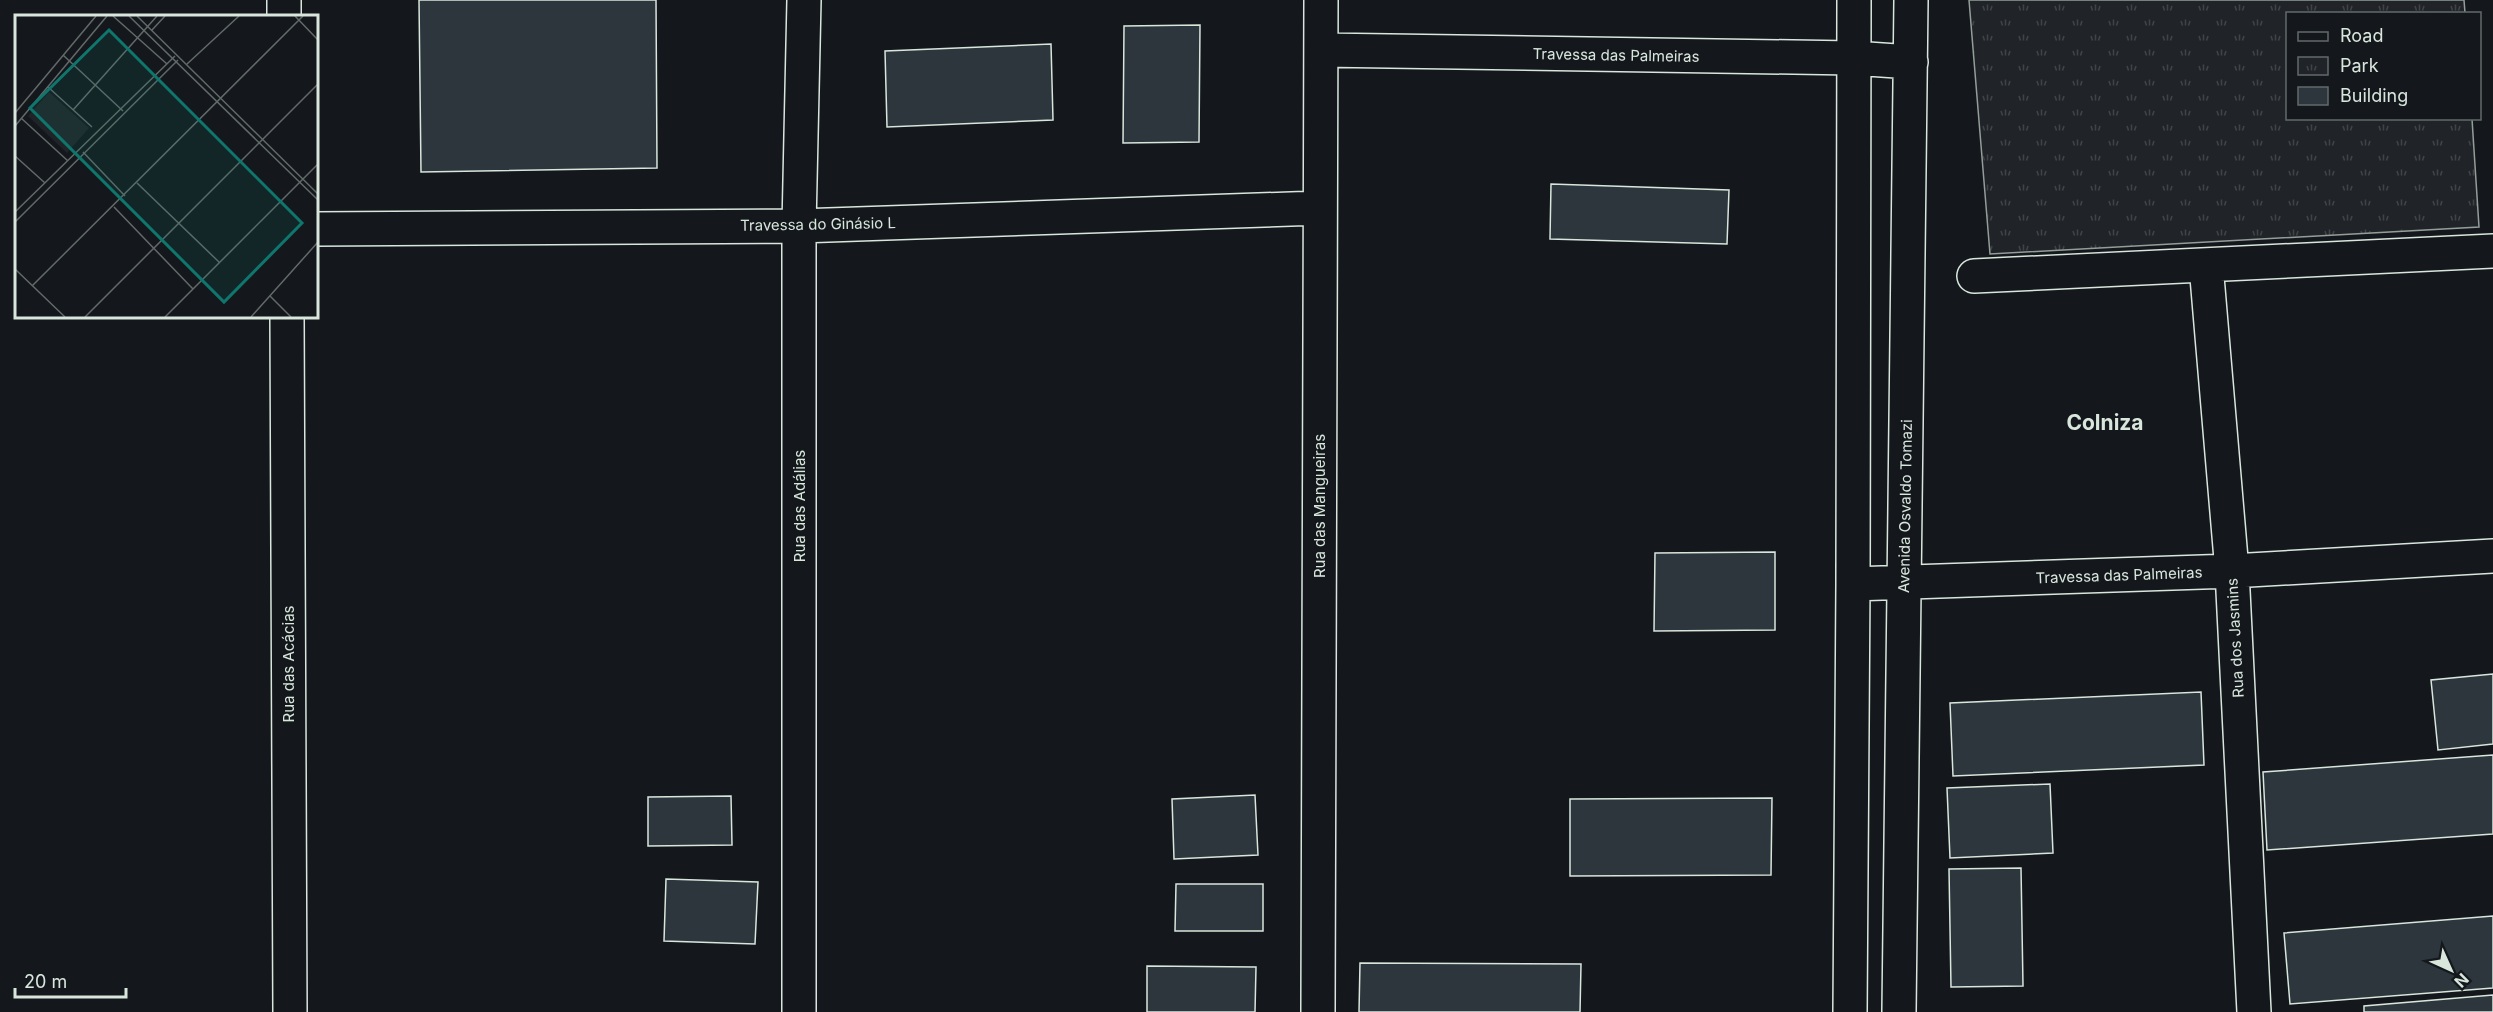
<svg xmlns="http://www.w3.org/2000/svg" width="2493" height="1012" font-family="Inter,sans-serif">
  <style>
    .park { fill: url(#park-tufts); stroke: #939e99; stroke-width: 1.5 }
    .building { fill: #2c363c; stroke: #d8e6dc; stroke-width: 1.5 }
    .lines { fill: none; stroke-linecap: round; stroke-linejoin: round }
    .minor-casing { stroke: #d8e6dc; stroke-width: 36 }
    .minor { stroke: #14181c; stroke-width: 33 }
    .labels { text-anchor: middle; dominant-baseline: central; stroke-width: 4.5; stroke-linejoin: round; paint-order: stroke }
    .street-label { font-size: 15px; fill: #d8e6dc; stroke: #14181c }
    .district-label { font-size: 21px; font-weight: bold; fill: #d8e6dc; stroke: #14181c }
    .inset-road { fill: none; stroke: #626a69; stroke-width: 1.5 }
    .view { fill: #0f766e; fill-opacity: 0.15; stroke: #0f766e; stroke-width: 3 }
    .inset-edge { fill: none; stroke: #d8e6dc; stroke-width: 3 }
  </style>
  <defs>
    <pattern id="park-tufts" width="24" height="20" patternUnits="userSpaceOnUse" patternTransform="scale(1.5)"><rect width="24" height="20" fill="#202428"/><path d="M3 7l-1-3M5 7V3M7 7l1-3M15 17l-1-3M17 17v-4M19 17l1-3" fill="none" stroke="#404447"/></pattern>
  </defs>
  <rect width="100%" height="100%" fill="#14181c"/>
  <!-- park -->
  <path class="park" d="M 1969,0 L 2464,0 L 2465,13 L 2288,14 L 2288,118 L 2472,119 L 2479,227 L 1990,254 Z"/>
  <!-- building -->
  <path class="building" d="M 419,0 L 656,0 L 657,168 L 421,172 Z
    M 1200,25 L 1199,142 L 1123,143 L 1124,26 Z
    M 1051,44 L 1053,120 L 887,127 L 885,51 Z
    M 1551,184 L 1729,190 L 1727,244 L 1550,239 Z
    M 1775,552 L 1775,630 L 1654,631 L 1655,553 Z
    M 2493,674 L 2493,744 L 2438,750 L 2431,680 Z
    M 2201,692 L 2204,765 L 1953,776 L 1950,703 Z
    M 2493,755 L 2493,834 L 2267,850 L 2263,772 Z
    M 2050,784 L 2053,853 L 1950,858 L 1947,788 Z
    M 1255,795 L 1258,855 L 1174,859 L 1172,799 Z
    M 731,796 L 732,845 L 648,846 L 648,797 Z
    M 1772,798 L 1771,875 L 1570,876 L 1570,799 Z
    M 2021,868 L 2023,986 L 1951,987 L 1949,869 Z
    M 666,879 L 758,882 L 755,944 L 664,941 Z
    M 1176,884 L 1263,884 L 1263,931 L 1175,931 Z
    M 2493,916 L 2493,988 L 2290,1004 L 2284,933 Z
    M 1360,963 L 1581,964 L 1580,1012 L 1359,1012 Z
    M 1147,966 L 1256,967 L 1255,1012 L 1147,1012 Z
    M 2493,995 L 2493,1012 L 2364,1012 L 2364,1006 Z"/>
  <g class="lines">
    <!-- minor casing -->
    <g class="minor-casing">
      <path id="minor" d="M 284,0 L 284,16
        M 1321,50 L 1853,58 L 1911,62
        M 316,229 L 799,226 L 1319,208
        M 2206,265 L 2232,571 L 2254,1012
        M 1974,276 L 2493,251
        M 287,316 L 290,1012
        M 1853,584 L 2232,571 L 2493,556
        M 799,1012 L 799,226 L 804,0
        M 1318,1012 L 1321,0
        M 1850,1012 L 1853,584 L 1854,0
        M 1899,1012 L 1911,0"/>
    </g>
    <!-- minor -->
    <use href="#minor" class="minor"/>
  </g>
  <g class="labels">
    <!-- street labels -->
    <g class="street-label">
      <text transform="translate(1616 55) rotate(1)">Travessa das Palmeiras</text>
      <text transform="translate(818 224) rotate(-1)">Travessa do Ginásio L</text>
      <text transform="translate(799 506) rotate(-90)">Rua das Adálias</text>
      <text transform="translate(1319 506) rotate(-90)">Rua das Mangueiras</text>
      <text transform="translate(1905 506) rotate(-89)">Avenida Osvaldo Tomazi</text>
      <text transform="translate(2119 575) rotate(-2)">Travessa das Palmeiras</text>
      <text transform="translate(2235 638) rotate(-93)">Rua dos Jasmins</text>
      <text transform="translate(288 664) rotate(-90)">Rua das Acácias</text>
    </g>
    <!-- district labels -->
    <g class="district-label">
      <text x="2105" y="422">Colniza</text>
    </g>
  </g>
  <!-- overview -->
  <g transform="translate(15 15)">
    <rect width="303" height="303" fill="#14181c"/>
    <path d="M 34,77 L 74,113 L 52,138 L 13,101 Z" fill="#202428"/>
    <path class="inset-road" d="M 98,1 L 152,49M 114,1 L 303,185M 122,1 L 303,179M 280,1 L 303,25M 137,15 L 150,1M 48,40 L 108,96M 172,49 L 224,1M 33,72 L 77,112M 58,95 L 142,1M 0,98 L 81,1M 6,103 L 53,146M 0,111 L 92,1M 68,137 L 110,181M 0,141 L 30,168M 122,168 L 204,247M 99,192 L 178,274M 0,197 L 160,41M 0,207 L 163,45M 0,254 L 50,302M 17,271 L 288,1M 255,281 L 276,302M 70,302 L 303,69M 150,302 L 303,149M 236,302 L 303,227"/>
    <path class="view" d="M 94,15 L 287,208 L 209,287 L 15,93 Z"/>
    <rect width="303" height="303" class="inset-edge"/>
  </g>
  <!-- legend -->
  <rect x="2286" y="12" width="195" height="108" fill="#14181c" stroke="#626a69" stroke-width="1.5"/>
  <rect x="2298" y="32" width="30" height="9" fill="#14181c" stroke="#626a69" stroke-width="1.5"/>
  <text x="2340" y="42" font-size="18" fill="#d8e6dc">Road</text>
  <rect x="2298" y="57" width="30" height="18" fill="url(#park-tufts)" stroke="#626a69" stroke-width="1.5"/>
  <text x="2340" y="72" font-size="18" fill="#d8e6dc">Park</text>
  <rect x="2298" y="87" width="30" height="18" fill="#2c363c" stroke="#626a69" stroke-width="1.5"/>
  <text x="2340" y="102" font-size="18" fill="#d8e6dc">Building</text>
  <!-- north arrow -->
  <g transform="translate(2451 970) rotate(135)" stroke="#14181c" stroke-width="4.5" paint-order="stroke">
  <path d="M0-4.5L10 22L0 15L-10 22Z" fill="#d8e6dc"/>
  <text y="-9" font-size="16" font-weight="bold" text-anchor="middle" fill="#d8e6dc">N</text>
  </g>
  <!-- scale -->
  <path d="M15 988v9h111v-9" fill="none" stroke="#d8e6dc" stroke-width="3"/>
  <text x="24" y="988" font-size="18" fill="#d8e6dc" stroke="#14181c" stroke-width="4.5" paint-order="stroke">20 m</text>
</svg>
